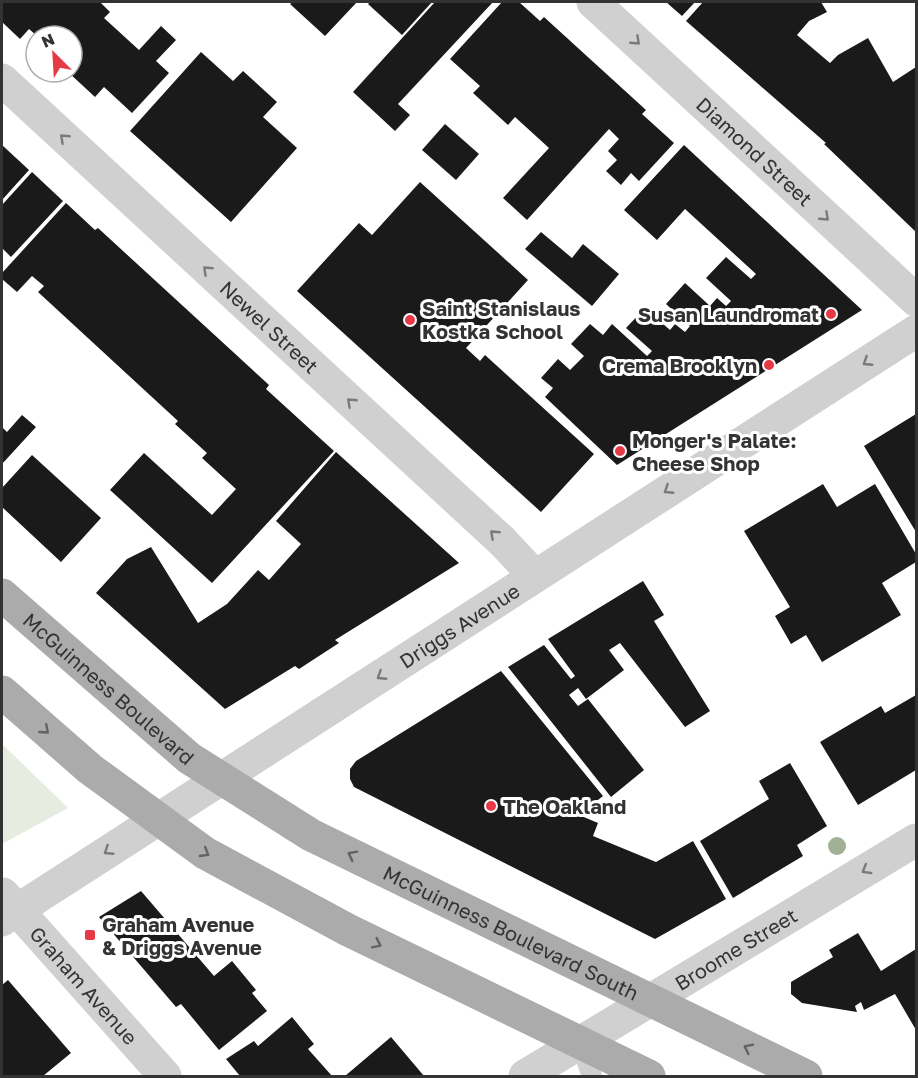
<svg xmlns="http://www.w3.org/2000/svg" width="918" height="1078" font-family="'Golos Text',sans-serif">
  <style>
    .green { fill: #e6ecdf }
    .building { fill: #1a1a1a }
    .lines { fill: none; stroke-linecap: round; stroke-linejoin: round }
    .service { stroke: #d0d0d0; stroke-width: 20 }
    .minor { stroke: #d0d0d0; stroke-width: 33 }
    .primary { stroke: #ababab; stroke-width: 33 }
    .tree { fill: #a2b095 }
    .oneway { stroke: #7a7a7a }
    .oneway2 { stroke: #636363 }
    .poi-dot { fill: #e63946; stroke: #fff; stroke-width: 2 }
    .labels { text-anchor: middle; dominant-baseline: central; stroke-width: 6; stroke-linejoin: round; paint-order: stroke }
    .street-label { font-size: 20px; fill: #333; stroke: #fff }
    .poi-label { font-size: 20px; font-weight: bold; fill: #333; stroke: #fff; text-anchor: start }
  </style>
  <rect width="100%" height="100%" fill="#fff"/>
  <!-- green -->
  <path class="green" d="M 2,744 L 68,808 L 2,844 Z"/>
  <!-- building -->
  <path class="building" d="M 2,2 L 100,2 L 110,12 L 104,18 L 139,50 L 161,26 L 176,40 L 156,61 L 169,73 L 132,113 L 104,87 L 95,97 L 68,72 L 72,72 L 72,36 L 37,36 L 29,29 L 20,39 L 2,22 Z
    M 293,2 L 357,2 L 325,36 L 290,4 Z
    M 370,2 L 432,2 L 402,35 L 368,4 Z
    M 435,2 L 493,2 L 398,104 L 410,115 L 395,131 L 353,92 Z
    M 502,2 L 519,2 L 540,21 L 544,17 L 646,110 L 642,114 L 674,143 L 639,181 L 631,173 L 621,185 L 606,171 L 617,160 L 608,151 L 619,139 L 609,129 L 527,220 L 503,198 L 549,148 L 515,117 L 508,125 L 473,93 L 480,86 L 450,59 Z
    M 666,2 L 695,2 L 682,16 Z
    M 703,2 L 821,2 L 827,12 L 809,21 L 797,35 L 830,63 L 838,55 L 868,38 L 893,82 L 916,67 L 916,232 L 824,144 L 826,143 L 686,21 Z
    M 201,52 L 233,81 L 243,71 L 277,102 L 263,117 L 297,148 L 231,222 L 130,131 Z
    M 445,124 L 479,154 L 456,180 L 422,150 Z
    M 2,145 L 29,170 L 2,200 Z
    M 684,145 L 862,310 L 617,465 L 545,397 L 553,388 L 541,378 L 558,359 L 570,370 L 584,356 L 571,344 L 590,324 L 603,335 L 612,324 L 647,356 L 652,351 L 626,328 L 645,308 L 670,330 L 675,324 L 685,332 L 690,326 L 666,304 L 685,283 L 710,306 L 717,298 L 726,306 L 731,301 L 706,278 L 726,257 L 751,279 L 756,274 L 685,209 L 657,240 L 624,210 Z
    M 32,172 L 63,201 L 11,257 L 2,248 L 2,205 Z
    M 420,182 L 528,280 L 466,348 L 480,361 L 485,355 L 594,454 L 541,512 L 297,291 L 359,223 L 372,235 Z
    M 66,203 L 95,230 L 98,228 L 269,385 L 266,389 L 334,451 L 212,583 L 110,490 L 144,453 L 212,515 L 236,489 L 202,458 L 207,453 L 175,424 L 178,421 L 38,292 L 44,286 L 32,276 L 17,292 L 2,279 L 2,273 Z
    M 541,232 L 572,258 L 583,244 L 619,274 L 592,306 L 525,249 Z
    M 916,414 L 916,532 L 864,446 Z
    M 22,415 L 36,427 L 2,464 L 2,427 L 7,432 Z
    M 336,452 L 459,563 L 335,640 L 339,643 L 299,669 L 295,666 L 225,709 L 96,593 L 127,559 L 151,547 L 198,623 L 227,604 L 258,570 L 269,580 L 301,544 L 276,521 Z
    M 32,455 L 101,518 L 61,562 L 2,507 L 2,488 Z
    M 823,484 L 837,507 L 875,484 L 916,554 L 916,562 L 882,583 L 901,615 L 822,662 L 806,635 L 791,644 L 775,616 L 790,607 L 744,531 Z
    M 643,581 L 664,615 L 654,621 L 710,711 L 685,727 L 620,643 L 609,650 L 624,670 L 586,699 L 578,688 L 569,695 L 578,706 L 588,699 L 644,770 L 611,797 L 508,667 L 544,645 L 571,679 L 575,676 L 548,639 Z
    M 501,671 L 603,796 L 579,815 L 598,823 L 593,836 L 656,862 L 693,841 L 726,899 L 655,939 L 354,787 L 350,779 L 350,769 L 356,761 Z
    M 916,695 L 916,770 L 858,805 L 820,742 L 881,706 L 885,713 Z
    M 790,763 L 827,826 L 797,845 L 803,856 L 733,898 L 700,841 L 769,799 L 759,781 Z
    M 141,891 L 214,976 L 232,961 L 256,990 L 252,993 L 267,1011 L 219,1050 L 181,1004 L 176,1007 L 99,917 Z
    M 858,933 L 881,971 L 916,949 L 916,1030 L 895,994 L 864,1010 L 861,1002 L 855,1006 L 857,1012 L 802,1003 L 791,994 L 791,982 L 833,957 L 829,950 Z
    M 8,980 L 71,1053 L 43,1076 L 2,1076 L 2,985 Z
    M 292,1017 L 314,1044 L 308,1049 L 332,1076 L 240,1076 L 226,1059 L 254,1041 L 258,1046 Z
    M 391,1037 L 424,1076 L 345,1076 Z"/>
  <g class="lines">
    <!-- service -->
    <path class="service" d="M 580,1043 L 592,1076"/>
    <!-- minor -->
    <g class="minor">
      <path id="s1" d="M 593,2 L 916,300"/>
      <path id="s2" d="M 2,80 L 502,541 L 535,576"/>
      <path id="s3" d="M 3,894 L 165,1076"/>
      <path id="s4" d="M 2,920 L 916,331"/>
      <path id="s5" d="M 525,1076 L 916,840"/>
    </g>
    <!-- primary -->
    <g class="primary">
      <path id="s6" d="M 2,595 L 189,758 L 311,835 L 806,1076"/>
      <path d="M 2,692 L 90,769 L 205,853 L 348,930 L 649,1076"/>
    </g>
  </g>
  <!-- trees -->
  <circle class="tree" cx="837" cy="846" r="9"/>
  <!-- one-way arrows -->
  <defs><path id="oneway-chevron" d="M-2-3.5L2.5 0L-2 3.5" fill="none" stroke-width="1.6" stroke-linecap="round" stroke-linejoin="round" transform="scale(1.5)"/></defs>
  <g class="oneway">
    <use href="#oneway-chevron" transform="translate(636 41) rotate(43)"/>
    <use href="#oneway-chevron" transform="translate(64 138) rotate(-137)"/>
    <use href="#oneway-chevron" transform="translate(825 217) rotate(43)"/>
    <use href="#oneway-chevron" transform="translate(207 270) rotate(-137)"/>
    <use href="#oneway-chevron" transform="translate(867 362) rotate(147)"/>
    <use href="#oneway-chevron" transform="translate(351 402) rotate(-137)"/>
    <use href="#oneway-chevron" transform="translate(668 490) rotate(147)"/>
    <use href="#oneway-chevron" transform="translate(494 534) rotate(-137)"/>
    <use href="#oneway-chevron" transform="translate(381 676) rotate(147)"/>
    <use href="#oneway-chevron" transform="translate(108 851) rotate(147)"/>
    <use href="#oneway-chevron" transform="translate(866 870) rotate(149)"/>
  </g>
  <g class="oneway2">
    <use href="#oneway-chevron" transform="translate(45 730) rotate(41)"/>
    <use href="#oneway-chevron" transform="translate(205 853) rotate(31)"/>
    <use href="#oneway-chevron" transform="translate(352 855) rotate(-153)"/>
    <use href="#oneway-chevron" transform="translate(377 944) rotate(26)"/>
    <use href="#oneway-chevron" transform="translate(748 1048) rotate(-154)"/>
  </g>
  <!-- markers -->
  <g class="poi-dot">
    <circle cx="831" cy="314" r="6"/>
    <circle cx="410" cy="320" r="6"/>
    <circle cx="769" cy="365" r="6"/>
    <circle cx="620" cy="451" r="6"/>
    <circle cx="491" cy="806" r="6"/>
    <rect x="84" y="929" width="12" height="12" rx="3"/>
  </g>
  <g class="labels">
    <!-- street labels -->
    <g class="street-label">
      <text stroke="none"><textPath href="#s1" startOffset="220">Diamond Street</textPath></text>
      <text stroke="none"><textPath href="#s2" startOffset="364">Newel Street</textPath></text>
      <text stroke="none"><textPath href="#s4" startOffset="544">Driggs Avenue</textPath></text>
      <text stroke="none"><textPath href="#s6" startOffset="142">McGuinness Boulevard</textPath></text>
      <text stroke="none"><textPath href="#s6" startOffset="615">McGuinness Boulevard South</textPath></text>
      <text stroke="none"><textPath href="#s5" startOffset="246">Broome Street</textPath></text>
      <text stroke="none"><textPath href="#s3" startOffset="122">Graham Avenue</textPath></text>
    </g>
    <!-- poi labels -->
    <g class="poi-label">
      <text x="422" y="308">Saint Stanislaus<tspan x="422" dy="23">Kostka School</tspan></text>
      <text x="819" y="314" text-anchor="end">Susan Laundromat</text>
      <text x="757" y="365" text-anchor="end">Crema Brooklyn</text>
      <text x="632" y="440">Monger's Palate:<tspan x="632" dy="23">Cheese Shop</tspan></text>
      <text x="503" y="806">The Oakland</text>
      <text x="102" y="924">Graham Avenue<tspan x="102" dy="23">&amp; Driggs Avenue</tspan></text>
    </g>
  </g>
  <!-- border -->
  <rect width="918" height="1078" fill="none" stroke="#333333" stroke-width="6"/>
  <!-- north arrow -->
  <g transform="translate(54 54) rotate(336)"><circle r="28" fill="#ffffff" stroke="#adadad" stroke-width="1.5"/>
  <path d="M0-4.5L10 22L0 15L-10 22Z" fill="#e63946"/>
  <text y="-9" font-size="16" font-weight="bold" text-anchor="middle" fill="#333333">N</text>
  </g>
</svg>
